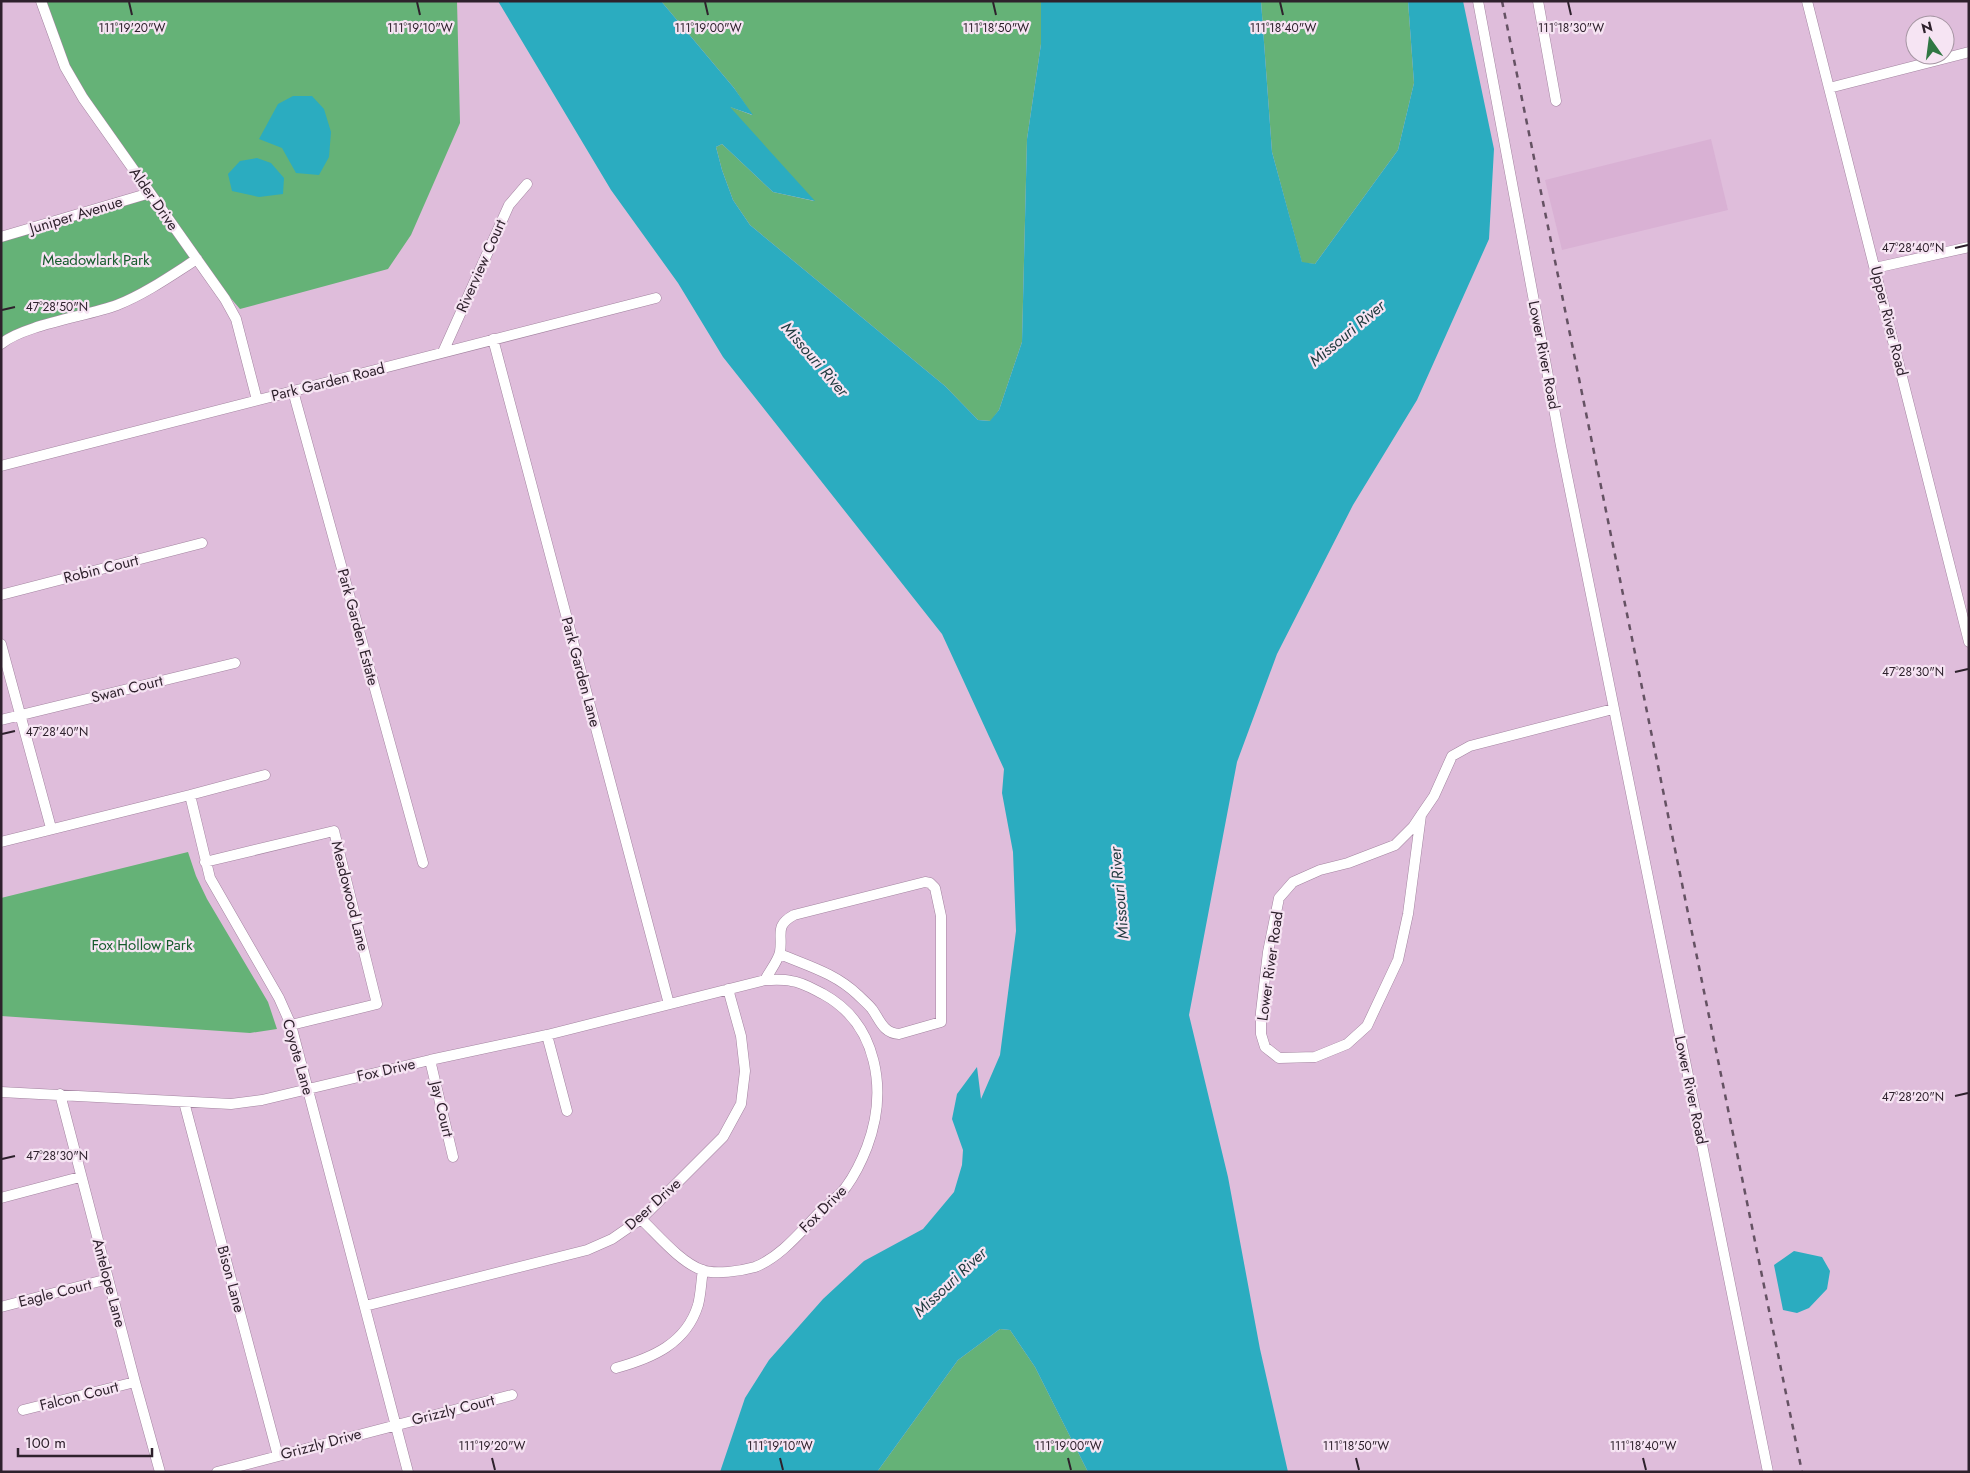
<svg xmlns="http://www.w3.org/2000/svg" width="1970" height="1473" font-family="Jost,sans-serif">
  <style>
    .built { fill: #d9b1d4 }
    .green { fill: #65b277 }
    .water { fill: #2bacc0 }
    .lines { fill: none; stroke-linecap: round; stroke-linejoin: round }
    .minor-casing { stroke: #a384a0; stroke-width: 11 }
    .minor { stroke: #fff; stroke-width: 10 }
    .rail { stroke: #655263; stroke-width: 2.5; stroke-dasharray: 6 6; stroke-linecap: butt }
    .ticks { fill: none; stroke: #2e212c; stroke-width: 2 }
    .labels { text-anchor: middle; dominant-baseline: central; stroke-width: 4.5; stroke-linejoin: round; paint-order: stroke }
    .street-label { font-size: 15px; fill: #2e212c; stroke: #f6e4f3 }
    .park-label { font-size: 15px; fill: #165a2c; stroke: #f6e4f3 }
    .water-label { font-size: 16px; font-style: italic; fill: #1f3a3e; stroke: #f6e4f3 }
    .ticks-label { font-size: 12px; text-anchor: middle; fill: #2e212c; stroke: #f6e4f3; stroke-width: 4.5; stroke-linejoin: round; paint-order: stroke }
  </style>
  <rect width="100%" height="100%" fill="#dfbddb"/>
  <!-- built -->
  <path class="built" d="M 1711,139 L 1728,210 L 1562,250 L 1545,180 Z"/>
  <!-- green -->
  <path class="green" d="M 41,1 L 457,1 L 460,123 L 411,235 L 388,269 L 240,309 L 197,259 L 118,304 L 1,344 L 1,237 L 150,193 L 83,98 Z
    M 661,1 L 1041,1 L 1041,44 L 1027,139 L 1022,342 L 999,410 L 991,421 L 978,420 L 945,386 L 750,225 L 733,200 L 722,170 L 716,147 L 722,144 L 773,192 L 814,201 L 728,106 L 752,115 L 734,88 Z
    M 1261,1 L 1408,1 L 1414,83 L 1398,150 L 1315,264 L 1302,263 L 1272,152 Z
    M 188,852 L 196,876 L 207,899 L 268,1002 L 277,1029 L 250,1033 L 1,1016 L 1,898 Z
    M 1000,1329 L 1010,1330 L 1035,1367 L 1088,1472 L 877,1472 L 958,1360 Z"/>
  <!-- water -->
  <path class="water" d="M 498,1 L 661,1 L 734,88 L 753,115 L 730,107 L 815,201 L 773,192 L 722,144 L 716,147 L 722,170 L 733,200 L 750,225 L 945,386 L 978,420 L 990,421 L 999,410 L 1022,342 L 1027,139 L 1041,44 L 1041,1 L 1261,1 L 1272,152 L 1302,262 L 1315,264 L 1398,150 L 1414,83 L 1408,1 L 1463,1 L 1494,149 L 1489,239 L 1417,400 L 1353,505 L 1277,654 L 1237,762 L 1189,1015 L 1228,1177 L 1260,1349 L 1288,1472 L 1088,1472 L 1035,1367 L 1010,1330 L 1000,1329 L 958,1360 L 877,1472 L 720,1472 L 745,1398 L 769,1360 L 823,1299 L 864,1261 L 923,1229 L 954,1192 L 962,1165 L 963,1150 L 952,1119 L 957,1094 L 977,1067 L 981,1099 L 1000,1055 L 1016,931 L 1013,852 L 1002,793 L 1004,769 L 942,634 L 723,357 L 678,283 L 611,190 Z
    M 293,96 L 312,96 L 324,109 L 331,132 L 329,157 L 319,175 L 296,173 L 282,148 L 259,139 L 278,104 Z
    M 257,158 L 271,163 L 284,178 L 283,194 L 259,197 L 232,191 L 228,174 L 240,161 Z
    M 1794,1251 L 1822,1257 L 1830,1271 L 1827,1289 L 1809,1308 L 1797,1313 L 1783,1310 L 1774,1265 Z"/>
  <g class="lines">
    <!-- minor casing -->
    <g class="minor-casing">
      <path id="minor" d="M 41,1 L 65,67 L 83,98 L 225,299 L 236,319 L 257,400
        M 1478,1 L 1561,446 L 1768,1472
        M 1538,1 L 1556,101
        M 1807,1 L 1969,642
        M 1829,88 L 1969,52
        M 1,237 L 150,193
        M 1875,268 L 1969,247
        M 493,339 L 669,1004
        M 1,344 C 23,325 88,316 117,305 C 145,294 172,275 197,259
        M 443,352 L 509,205 L 527,184
        M 293,391 L 423,863
        M 1,466 L 656,298
        M 1,595 L 202,543
        M 1,644 L 51,828
        M 1,720 L 235,663
        M 190,795 L 265,775
        M 1421,815 L 1408,914 L 1398,960 L 1367,1026 L 1347,1044 L 1315,1057 L 1279,1058 L 1265,1047 L 1261,1034 L 1261,1012 L 1268,952 L 1279,898 L 1293,882 L 1320,870 L 1348,863 L 1395,845 L 1413,827 L 1421,815 L 1434,796 L 1452,756 L 1470,746 L 1613,709
        M 1,842 L 190,795 L 210,878 L 279,998 L 291,1025 L 408,1472
        M 205,862 L 334,831 L 377,1004 L 291,1025
        M 765,980 C 769,972 778,961 780,952 C 783,934 774,926 794,915 L 925,882 L 930,883 L 935,888 L 941,916 L 941,1022 L 899,1034 C 883,1033 880,1020 872,1009 C 868,1004 863,1000 858,995 C 835,973 808,966 780,954
        M 547,1035 L 567,1111
        M 430,1060 L 453,1157
        M 1,1092 L 231,1104 L 262,1100 L 430,1060 L 547,1035 L 765,980 C 773,980 783,979 791,981 C 802,982 813,989 823,994 C 878,1024 888,1091 867,1147 C 862,1160 854,1176 846,1187 C 839,1196 829,1204 821,1211 C 802,1230 781,1257 755,1267 C 741,1271 715,1275 702,1270 C 680,1262 658,1235 641,1219
        M 60,1094 L 135,1382 L 160,1472
        M 184,1102 L 278,1456
        M 1,1198 L 80,1177
        M 365,1306 L 587,1250 L 612,1239 L 641,1219 L 723,1137 L 741,1104 L 745,1071 L 741,1036 L 728,989
        M 1,1307 L 108,1279
        M 616,1368 C 652,1358 686,1344 698,1305 C 701,1294 701,1282 703,1270
        M 23,1410 L 135,1382
        M 217,1472 L 512,1395"/>
    </g>
    <!-- minor -->
    <use href="#minor" class="minor"/>
    <!-- rail -->
    <path class="rail" d="M 1502,1 L 1802,1472"/>
  </g>
  <!-- ticks -->
  <path class="ticks" d="M 129,2 L 132,15M 417,2 L 420,15M 705,2 L 708,15M 993,2 L 996,15M 1280,2 L 1283,15M 1568,2 L 1571,15M 1955,248 L 1968,245M 2,310 L 15,307M 1955,672 L 1968,669M 2,734 L 15,731M 1955,1096 L 1968,1093M 2,1159 L 15,1156M 492,1458 L 495,1470M 780,1458 L 783,1470M 1068,1458 L 1071,1470M 1356,1458 L 1359,1470M 1643,1458 L 1646,1470"/>
  <g class="labels">
    <!-- street labels -->
    <g class="street-label">
      <text transform="translate(154 199) rotate(55)">Alder Drive</text>
      <text transform="translate(76 215) rotate(-17)">Juniper Avenue</text>
      <text transform="translate(481 266) rotate(-66)">Riverview Court</text>
      <text transform="translate(1889 321) rotate(76)">Upper River Road</text>
      <text transform="translate(1544 355) rotate(79)">Lower River Road</text>
      <text transform="translate(328 382) rotate(-14)">Park Garden Road</text>
      <text transform="translate(101 569) rotate(-14)">Robin Court</text>
      <text transform="translate(358 627) rotate(75)">Park Garden Estate</text>
      <text transform="translate(581 672) rotate(75)">Park Garden Lane</text>
      <text transform="translate(127 689) rotate(-14)">Swan Court</text>
      <text transform="translate(350 896) rotate(76)">Meadowood Lane</text>
      <text transform="translate(1270 966) rotate(-82)">Lower River Road</text>
      <text transform="translate(298 1057) rotate(74)">Coyote Lane</text>
      <text transform="translate(386 1070) rotate(-13)">Fox Drive</text>
      <text transform="translate(1691 1090) rotate(78)">Lower River Road</text>
      <text transform="translate(442 1109) rotate(77)">Jay Court</text>
      <text transform="translate(653 1204) rotate(-42)">Deer Drive</text>
      <text transform="translate(823 1209) rotate(-45)">Fox Drive</text>
      <text transform="translate(231 1279) rotate(75)">Bison Lane</text>
      <text transform="translate(109 1283) rotate(75)">Antelope Lane</text>
      <text transform="translate(55 1293) rotate(-14)">Eagle Court</text>
      <text transform="translate(79 1396) rotate(-14)">Falcon Court</text>
      <text transform="translate(453 1410) rotate(-14)">Grizzly Court</text>
      <text transform="translate(321 1444) rotate(-15)">Grizzly Drive</text>
    </g>
    <!-- park labels -->
    <g class="park-label">
      <text x="96" y="260">Meadowlark Park</text>
      <text x="142" y="945">Fox Hollow Park</text>
    </g>
    <!-- water labels -->
    <g class="water-label">
      <text transform="translate(1347 333) rotate(-40)">Missouri River</text>
      <text transform="translate(815 359) rotate(49)">Missouri River</text>
      <text transform="translate(1119 893) rotate(-95)">Missouri River</text>
      <text transform="translate(950 1282) rotate(-43)">Missouri River</text>
    </g>
  </g>
  <g class="ticks-label">
    <text x="132" y="32">111°19'20"W</text>
    <text x="420" y="32">111°19'10"W</text>
    <text x="708" y="32">111°19'00"W</text>
    <text x="996" y="32">111°18'50"W</text>
    <text x="1283" y="32">111°18'40"W</text>
    <text x="1571" y="32">111°18'30"W</text>
    <text x="1913" y="252">47°28'40"N</text>
    <text x="57" y="311">47°28'50"N</text>
    <text x="1913" y="676">47°28'30"N</text>
    <text x="57" y="736">47°28'40"N</text>
    <text x="1913" y="1101">47°28'20"N</text>
    <text x="57" y="1160">47°28'30"N</text>
    <text x="492" y="1450">111°19'20"W</text>
    <text x="780" y="1450">111°19'10"W</text>
    <text x="1068" y="1450">111°19'00"W</text>
    <text x="1356" y="1450">111°18'50"W</text>
    <text x="1643" y="1450">111°18'40"W</text>
  </g>
  <!-- border -->
  <rect width="1970" height="1473" fill="none" stroke="#2e212c" stroke-width="5"/>
  <!-- north arrow -->
  <g transform="translate(1930 40) rotate(346)"><circle r="24" fill="#f6e4f3" stroke="#a696a3"/>
  <path d="M0-4L9 19L0 12L-9 19Z" fill="#307743"/>
  <text y="-8" font-size="14" font-weight="bold" text-anchor="middle" fill="#2e212c">N</text>
  </g>
  <!-- scale -->
  <path d="M18 1448v8h134v-8" fill="none" stroke="#2e212c" stroke-width="2.5"/>
  <text x="25" y="1448" font-size="15" fill="#2e212c" stroke="#f6e4f3" stroke-width="4" paint-order="stroke">100 m</text>
</svg>
